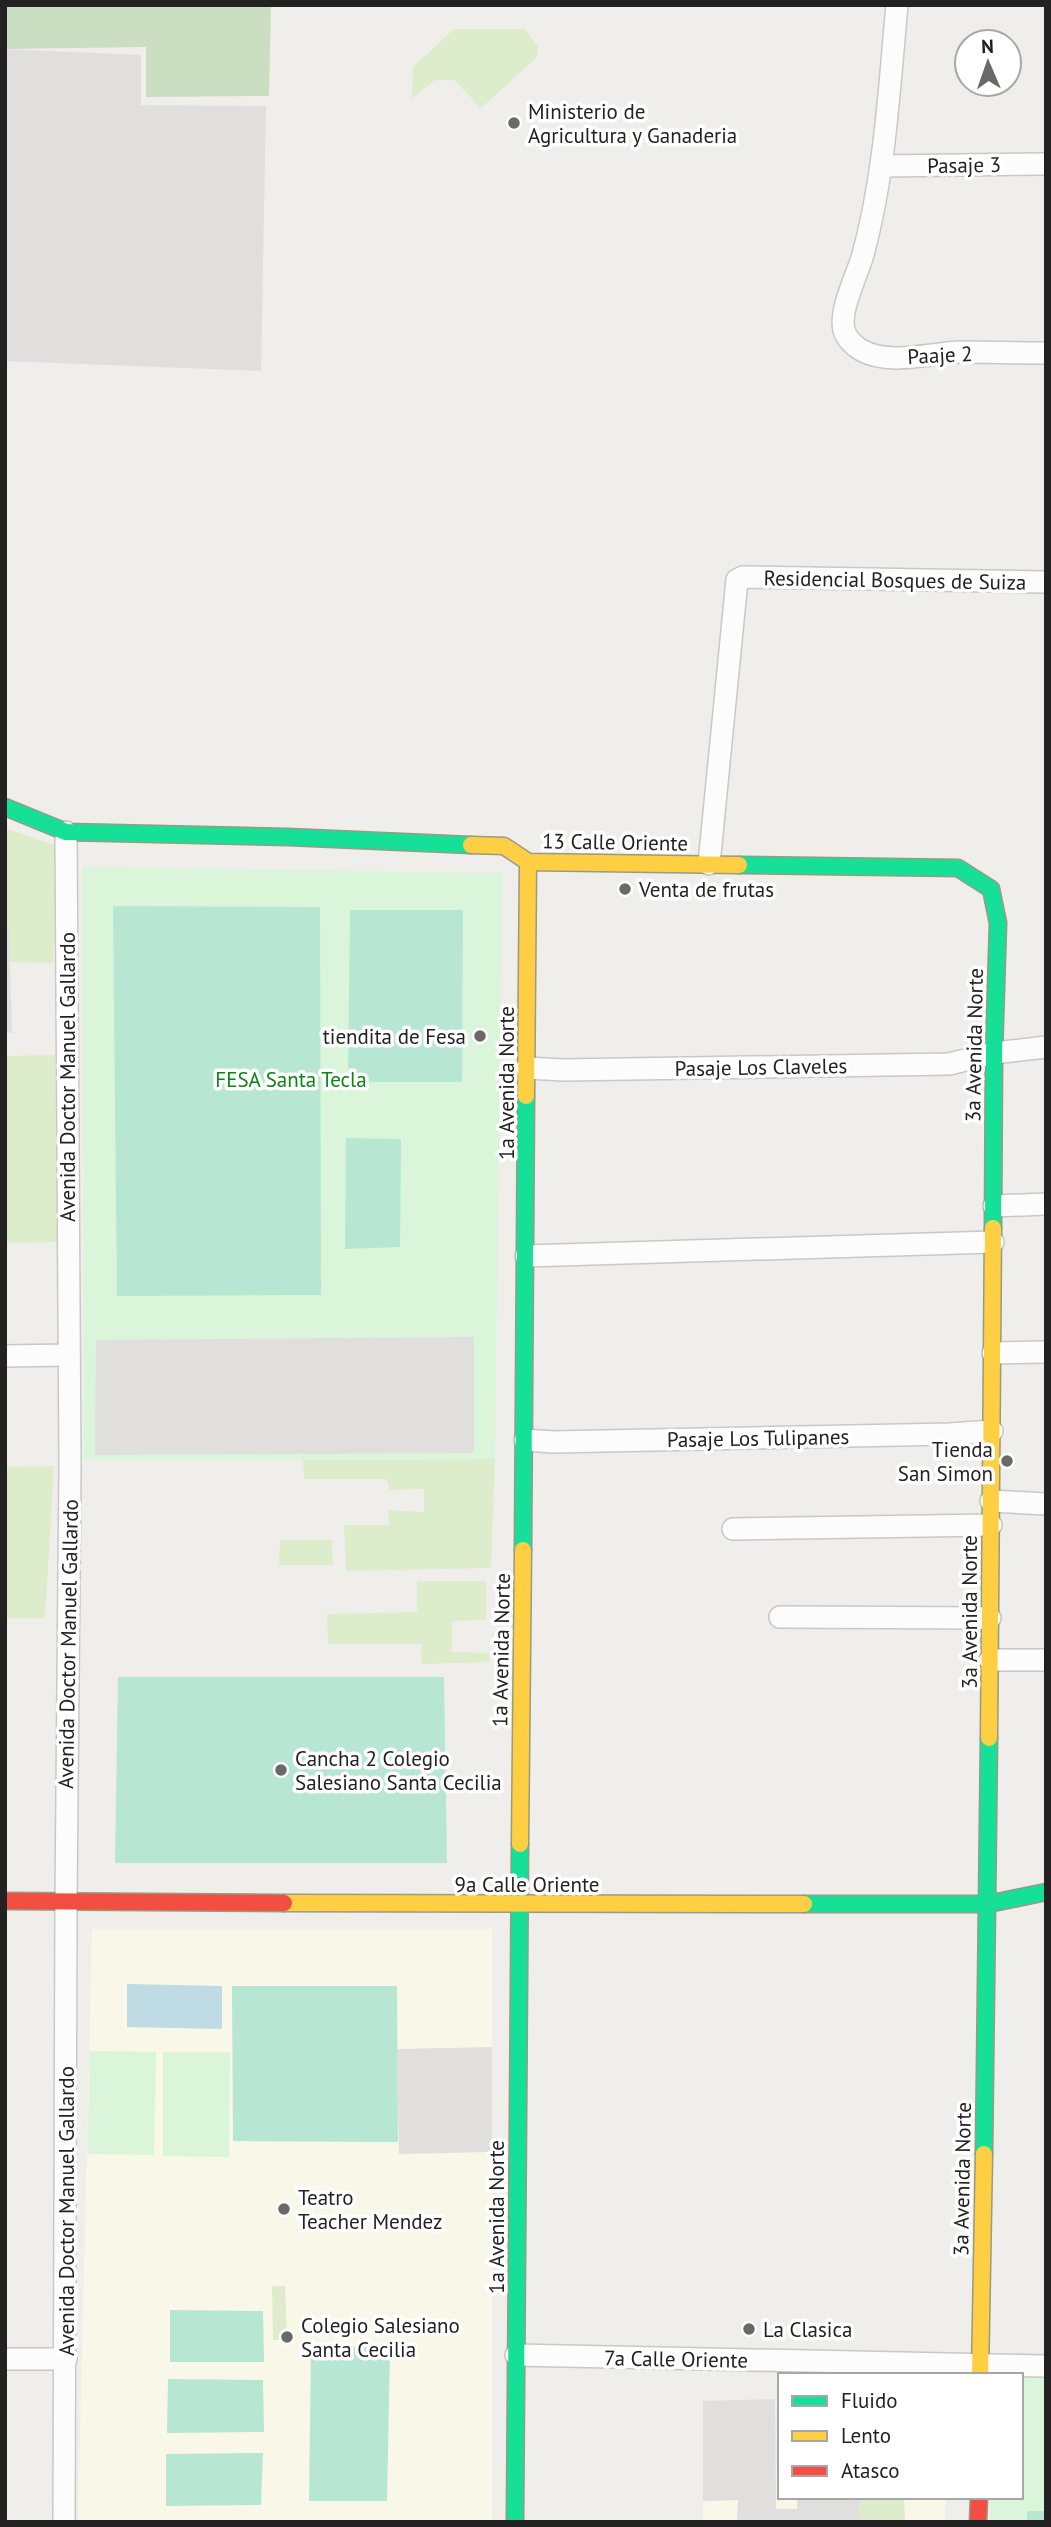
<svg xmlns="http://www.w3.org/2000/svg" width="1051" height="2527" font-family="'PT Sans',sans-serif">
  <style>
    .education { fill: #f8f7e8 }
    .grass { fill: #ddeccb }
    .forest { fill: #cbdec1 }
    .park { fill: #daf5da }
    .pitch { fill: #b7e6d2 }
    .parking { fill: #e0dfde }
    .water { fill: #bfdbe3 }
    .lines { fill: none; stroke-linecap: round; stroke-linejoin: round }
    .street-casing { stroke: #c9c8c7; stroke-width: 24 }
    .fast-casing { stroke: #999a82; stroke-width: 19 }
    .slow-casing { stroke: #999a82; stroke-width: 19 }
    .jam-casing { stroke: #999a82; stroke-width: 19 }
    .street { stroke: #fdfcfc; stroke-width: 21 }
    .fast { stroke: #16e098; stroke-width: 16 }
    .slow { stroke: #ffcf43; stroke-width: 16 }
    .jam { stroke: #f24e42; stroke-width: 16 }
    .poi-dot { fill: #6a6968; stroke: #fff; stroke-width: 2.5 }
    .labels { text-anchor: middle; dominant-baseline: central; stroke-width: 7; stroke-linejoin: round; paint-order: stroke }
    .poi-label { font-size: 21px; fill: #222; stroke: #fff; text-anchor: start }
    .street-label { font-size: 21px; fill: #222; stroke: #fff }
    .park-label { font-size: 21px; fill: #0c8416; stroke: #fff }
  </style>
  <rect width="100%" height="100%" fill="#f0eeeb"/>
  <!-- education -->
  <path class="education" d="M 92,1929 L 492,1929 L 492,2522 L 78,2522 Z
    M 776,2468 L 780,2468 L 780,2497 L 797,2497 L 797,2509 L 776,2509 Z
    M 904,2497 L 946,2497 L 945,2522 L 905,2522 Z
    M 738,2500 L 737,2522 L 703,2522 L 703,2501 Z"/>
  <!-- grass -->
  <path class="grass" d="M 454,29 L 524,29 L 538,46 L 537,57 L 481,108 L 454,80 L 435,80 L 412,99 L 413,67 Z
    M 5,828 L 57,846 L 53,963 L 10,962 L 9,928 L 5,927 Z
    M 55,1055 L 57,1242 L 5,1243 L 5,1056 Z
    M 495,1459 L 491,1568 L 346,1571 L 344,1525 L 389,1525 L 388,1510 L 424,1512 L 424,1489 L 390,1490 L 387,1479 L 304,1479 L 303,1460 Z
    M 54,1466 L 45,1618 L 5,1618 L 5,1467 Z
    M 280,1540 L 332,1540 L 333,1565 L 279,1565 Z
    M 417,1581 L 486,1581 L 486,1620 L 452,1621 L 452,1652 L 489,1653 L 490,1662 L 422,1664 L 421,1644 L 328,1644 L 327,1614 L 417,1612 Z
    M 272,2286 L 285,2286 L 287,2340 L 273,2340 Z
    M 859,2497 L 904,2497 L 905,2522 L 860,2522 Z"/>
  <!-- forest -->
  <path class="forest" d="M 5,5 L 271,5 L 269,96 L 146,97 L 146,47 L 5,49 Z"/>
  <!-- park -->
  <path class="park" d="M 82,867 L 502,873 L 495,1459 L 84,1460 Z
    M 90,2051 L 156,2052 L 154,2155 L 87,2154 Z
    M 163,2052 L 230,2052 L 229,2157 L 163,2156 Z
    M 1021,2375 L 1046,2375 L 1046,2522 L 990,2522 L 991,2497 L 1021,2497 Z"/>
  <!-- pitch -->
  <path class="pitch" d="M 113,906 L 320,907 L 321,1295 L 117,1296 Z
    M 350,910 L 463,910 L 462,1082 L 348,1082 Z
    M 346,1138 L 401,1139 L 400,1247 L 345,1249 Z
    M 118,1677 L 444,1677 L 447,1863 L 115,1863 Z
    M 232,1986 L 397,1986 L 398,2142 L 233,2141 Z
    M 170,2310 L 263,2311 L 264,2362 L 170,2362 Z
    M 311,2346 L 390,2347 L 387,2501 L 309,2501 Z
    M 168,2379 L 263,2380 L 264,2432 L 167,2433 Z
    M 263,2453 L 261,2505 L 166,2506 L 166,2454 Z
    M 1027,2511 L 1046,2511 L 1046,2522 L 1027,2522 Z"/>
  <!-- parking -->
  <path class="parking" d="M 5,49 L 141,55 L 141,105 L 266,106 L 261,371 L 5,361 Z
    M 5,927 L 9,927 L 12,1033 L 5,1032 Z
    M 474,1337 L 474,1453 L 95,1455 L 96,1340 Z
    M 492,2047 L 492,2152 L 399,2154 L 397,2049 Z
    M 775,2399 L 776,2509 L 797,2509 L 797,2497 L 859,2497 L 860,2522 L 737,2522 L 738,2500 L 703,2501 L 703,2401 Z"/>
  <!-- water -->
  <path class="water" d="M 127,1984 L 222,1986 L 222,2029 L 127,2027 Z"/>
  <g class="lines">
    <!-- street casing -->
    <g class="street-casing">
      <path id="street" d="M 897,5 C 889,90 885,176 862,258 C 856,277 839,311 844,330 C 846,338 854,346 861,350 C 889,366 931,353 960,352 C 989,352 1017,353 1046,353
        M 882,166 L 1046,164
        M 709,864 L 737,580 L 743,577 L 1046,582
        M 527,1068 L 563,1070 L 949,1064 L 994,1053 L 1046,1047
        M 994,1206 L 1046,1204
        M 526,1256 L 993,1242
        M 993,1353 L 1046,1352
        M 5,1356 L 69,1355
        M 525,1440 L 554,1442 L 950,1434 L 992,1431
        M 991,1501 L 1046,1504
        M 733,1529 L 991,1525
        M 780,1617 L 990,1618
        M 990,1660 L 1046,1660
        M 516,2355 L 1046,2366
        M 5,2359 L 66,2359
        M 64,2522 L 66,1902 L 70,1465 L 66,832"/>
    </g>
    <!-- fast casing -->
    <g class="fast-casing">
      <path id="fast" d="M 5,807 L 66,832 L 288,837 L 471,845
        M 739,865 L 958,868 L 991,889 L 998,923 L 994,1053 L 993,1228
        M 523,1550 L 526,1096
        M 804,1904 L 988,1904 L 1046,1892
        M 984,2154 L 989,1738
        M 515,2522 L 520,1844"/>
    </g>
    <!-- slow casing -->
    <g class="slow-casing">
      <path id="slow" d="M 471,845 L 504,846 L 528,862 L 739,865
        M 526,1096 L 528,862
        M 989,1738 L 993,1228
        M 520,1844 L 523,1550
        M 284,1903 L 804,1904
        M 980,2375 L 984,2154"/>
    </g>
    <!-- jam casing -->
    <g class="jam-casing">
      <path id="jam" d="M 5,1901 L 284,1903
        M 978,2522 L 979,2497"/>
    </g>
    <!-- street -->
    <use href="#street" class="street"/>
    <!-- fast -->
    <use href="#fast" class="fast"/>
    <!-- slow -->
    <use href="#slow" class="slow"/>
    <!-- jam -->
    <use href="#jam" class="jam"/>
  </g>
  <!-- markers -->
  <g class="poi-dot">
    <circle cx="514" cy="123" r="7"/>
    <circle cx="625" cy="889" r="7"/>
    <circle cx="480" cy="1036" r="7"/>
    <circle cx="1007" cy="1461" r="7"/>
    <circle cx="281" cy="1770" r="7"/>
    <circle cx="284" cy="2209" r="7"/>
    <circle cx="749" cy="2329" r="7"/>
    <circle cx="287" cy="2337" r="7"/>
  </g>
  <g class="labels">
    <!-- poi labels -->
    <g class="poi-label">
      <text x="528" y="111">Ministerio de<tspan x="528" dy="24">Agricultura y Ganaderia</tspan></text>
      <text x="639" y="889">Venta de frutas</text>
      <text x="466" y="1036" text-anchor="end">tiendita de Fesa</text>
      <text x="993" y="1449" text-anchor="end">Tienda<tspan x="993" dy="24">San Simon</tspan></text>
      <text x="295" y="1758">Cancha 2 Colegio<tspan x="295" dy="24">Salesiano Santa Cecilia</tspan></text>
      <text x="298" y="2197">Teatro<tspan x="298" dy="24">Teacher Mendez</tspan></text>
      <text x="301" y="2325">Colegio Salesiano<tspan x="301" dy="24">Santa Cecilia</tspan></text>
      <text x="763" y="2329">La Clasica</text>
    </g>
    <!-- street labels -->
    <g class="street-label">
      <text transform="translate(964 165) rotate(-1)">Pasaje 3</text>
      <text transform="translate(940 355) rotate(-3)">Paaje 2</text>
      <text transform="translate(895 580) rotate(1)">Residencial Bosques de Suiza</text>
      <text transform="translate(615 842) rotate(1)">13 Calle Oriente</text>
      <text transform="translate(974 1045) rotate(-89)">3a Avenida Norte</text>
      <text transform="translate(761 1067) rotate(-1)">Pasaje Los Claveles</text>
      <text transform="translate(67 1077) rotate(-90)">Avenida Doctor Manuel Gallardo</text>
      <text transform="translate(506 1083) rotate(-90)">1a Avenida Norte</text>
      <text transform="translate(758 1438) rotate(-1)">Pasaje Los Tulipanes</text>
      <text transform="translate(969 1612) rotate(-90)">3a Avenida Norte</text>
      <text transform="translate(68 1644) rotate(-89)">Avenida Doctor Manuel Gallardo</text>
      <text transform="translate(501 1650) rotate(-89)">1a Avenida Norte</text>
      <text x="527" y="1884">9a Calle Oriente</text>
      <text transform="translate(962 2179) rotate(-89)">3a Avenida Norte</text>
      <text transform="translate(66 2211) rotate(-90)">Avenida Doctor Manuel Gallardo</text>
      <text transform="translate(496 2217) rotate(-90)">1a Avenida Norte</text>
      <text transform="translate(676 2359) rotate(1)">7a Calle Oriente</text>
    </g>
    <!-- park labels -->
    <g class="park-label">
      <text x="291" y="1079">FESA Santa Tecla</text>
    </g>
  </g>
  <!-- border -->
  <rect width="1051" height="2527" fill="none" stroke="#222222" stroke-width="14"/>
  <!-- legend -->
  <rect x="778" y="2373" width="245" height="126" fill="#ffffff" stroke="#a7a7a7" stroke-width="2"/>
  <rect x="792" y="2396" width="35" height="10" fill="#16e098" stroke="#a7a7a7" stroke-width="2"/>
  <text x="841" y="2408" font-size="21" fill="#222222">Fluido</text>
  <rect x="792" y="2431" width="35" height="10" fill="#ffcf43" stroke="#a7a7a7" stroke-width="2"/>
  <text x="841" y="2443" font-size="21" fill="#222222">Lento</text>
  <rect x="792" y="2466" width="35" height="10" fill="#f24e42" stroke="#a7a7a7" stroke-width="2"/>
  <text x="841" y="2478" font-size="21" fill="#222222">Atasco</text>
  <!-- north arrow -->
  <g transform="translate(988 63) rotate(358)"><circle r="33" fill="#ffffff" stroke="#a7a7a7" stroke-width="2"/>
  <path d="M0-5L12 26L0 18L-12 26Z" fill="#6a6968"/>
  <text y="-10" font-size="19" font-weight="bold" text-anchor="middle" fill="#222222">N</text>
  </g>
</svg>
